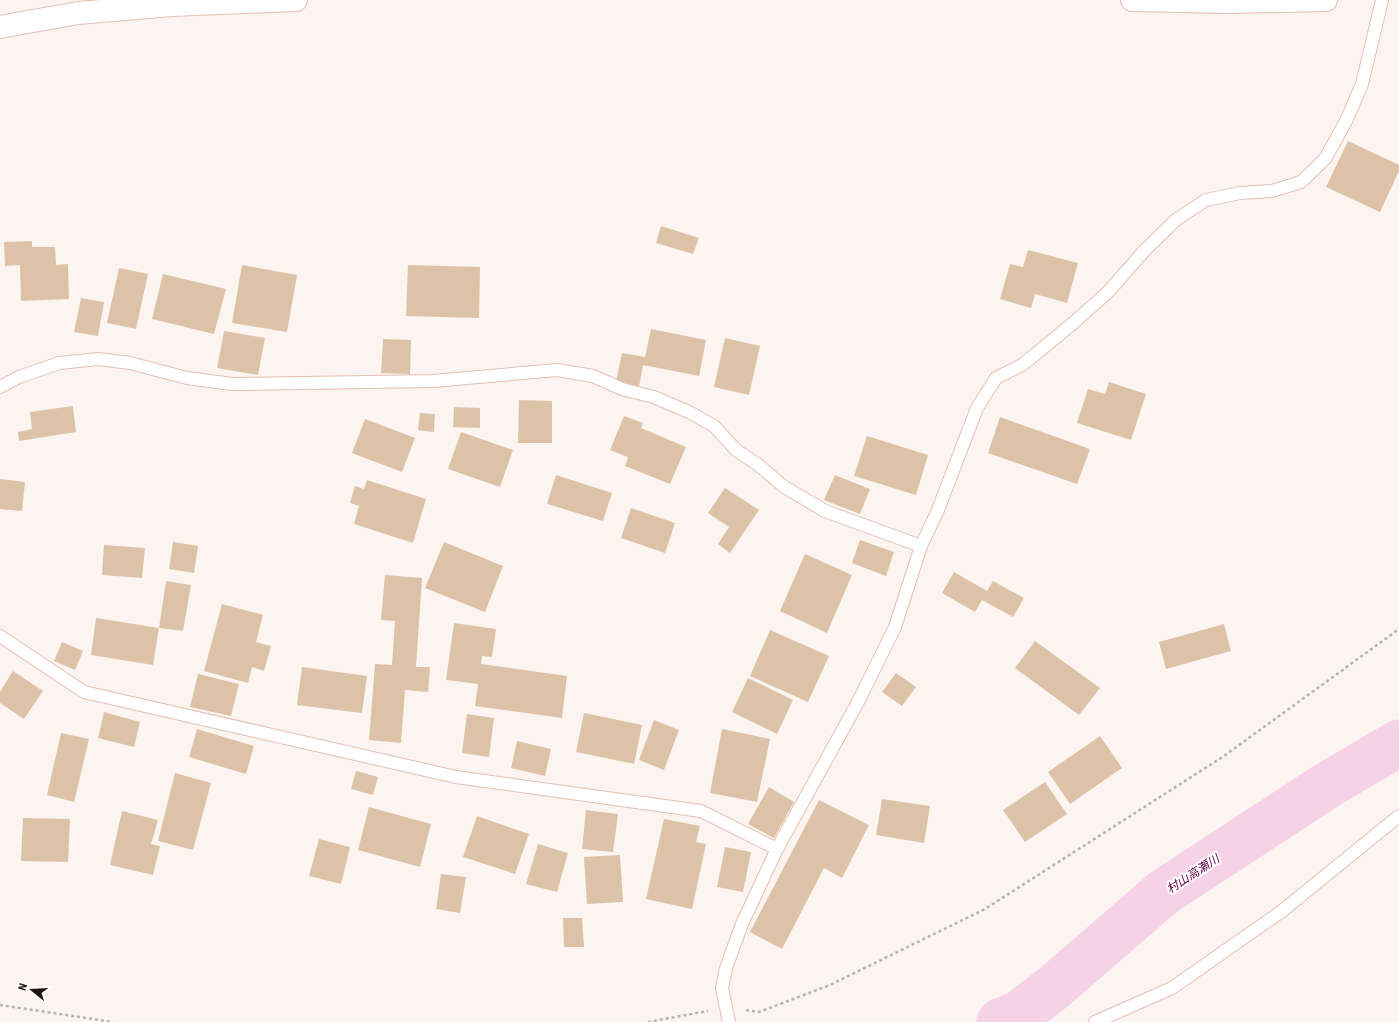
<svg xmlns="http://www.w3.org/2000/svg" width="1399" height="1022" font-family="'Roboto Condensed','Noto Sans JP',sans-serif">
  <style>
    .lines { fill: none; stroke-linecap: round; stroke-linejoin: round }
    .river { stroke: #f5d2e6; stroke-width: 47 }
    .building { fill: #dcc3a8 }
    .lane-casing { stroke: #e4bfb1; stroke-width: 14 }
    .secondary-casing { stroke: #e4bfb1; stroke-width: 24 }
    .path { stroke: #bab0ad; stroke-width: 2.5; stroke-dasharray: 3 3; stroke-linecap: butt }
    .lane { stroke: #fff; stroke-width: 12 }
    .secondary { stroke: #fff; stroke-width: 22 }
    .labels { text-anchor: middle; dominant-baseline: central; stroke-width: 4; stroke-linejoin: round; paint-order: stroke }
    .water-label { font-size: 12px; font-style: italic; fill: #62004a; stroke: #fff }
  </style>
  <rect width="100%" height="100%" fill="#fcf4f1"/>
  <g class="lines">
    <!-- river -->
    <path class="river" d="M 1000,1022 L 1019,1014 L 1053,988 L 1164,892 L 1326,786 L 1399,743"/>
  </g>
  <!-- building -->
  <path class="building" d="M 1348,141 L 1399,165 L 1399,171 L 1380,212 L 1326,187 Z
    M 661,226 L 699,238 L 693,254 L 656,243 Z
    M 32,241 L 32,247 L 55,247 L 56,265 L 68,264 L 69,299 L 21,301 L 20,265 L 5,266 L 4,242 Z
    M 1028,250 L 1078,263 L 1067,303 L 1035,294 L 1031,308 L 1000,299 L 1010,264 L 1023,267 Z
    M 242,265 L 297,275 L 287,332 L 232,323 Z
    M 408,265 L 480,267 L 479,318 L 406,316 Z
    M 119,268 L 148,274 L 136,329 L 107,323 Z
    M 163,274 L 226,289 L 214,334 L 152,319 Z
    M 81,298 L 104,302 L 98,336 L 74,332 Z
    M 651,329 L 706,340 L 699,376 L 643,365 L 639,387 L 616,382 L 622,353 L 645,357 Z
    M 224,331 L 265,338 L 258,375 L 217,368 Z
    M 725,338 L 760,346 L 749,395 L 714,387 Z
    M 383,339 L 411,340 L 410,374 L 381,373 Z
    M 1109,382 L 1146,394 L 1131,440 L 1077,423 L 1088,389 L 1105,394 Z
    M 519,400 L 552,401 L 552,443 L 518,443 Z
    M 73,406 L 76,432 L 19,441 L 18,432 L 32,429 L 30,412 Z
    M 454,407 L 480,408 L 480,428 L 453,427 Z
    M 420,413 L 435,414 L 434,432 L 418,430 Z
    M 624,416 L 643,423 L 641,428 L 686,447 L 670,484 L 625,466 L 628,457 L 610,450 Z
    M 1000,417 L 1090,449 L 1077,484 L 988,453 Z
    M 365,419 L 415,438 L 402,472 L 352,453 Z
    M 461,432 L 513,450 L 500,487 L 448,469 Z
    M 867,436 L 928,455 L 916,495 L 854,476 Z
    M 556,475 L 612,493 L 603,521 L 547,504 Z
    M 835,475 L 870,489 L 860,514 L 824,500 Z
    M 0,479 L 25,482 L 22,511 L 0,509 Z
    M 367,480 L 426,499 L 413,543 L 354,524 L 359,506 L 350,503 L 355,486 L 364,489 Z
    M 725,488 L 759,510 L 730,553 L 718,544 L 729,527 L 708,513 Z
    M 631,508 L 675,523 L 665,553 L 621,538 Z
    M 860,540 L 894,552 L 886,576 L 852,563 Z
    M 173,542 L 198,546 L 194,573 L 169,569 Z
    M 444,542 L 503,566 L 485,612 L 425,588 Z
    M 104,545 L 145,548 L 142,578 L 102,575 Z
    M 805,554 L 852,575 L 827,633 L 780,611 Z
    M 954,572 L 987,591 L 993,581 L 1024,598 L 1013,617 L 982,600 L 975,612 L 942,593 Z
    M 385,575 L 422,578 L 416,667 L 430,667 L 428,692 L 405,690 L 401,743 L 369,740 L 375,664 L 392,665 L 395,621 L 381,620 Z
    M 166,581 L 191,585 L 183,631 L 159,628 L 153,665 L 91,655 L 96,618 L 159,628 Z
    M 222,604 L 263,615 L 256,642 L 271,646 L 264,671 L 252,667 L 248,683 L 204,671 Z
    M 454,623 L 496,629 L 492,657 L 482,656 L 481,664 L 567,676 L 562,718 L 475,706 L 478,684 L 446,680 Z
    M 1224,624 L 1231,651 L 1166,669 L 1159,642 Z
    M 770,630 L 829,656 L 808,702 L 750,676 Z
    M 1035,641 L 1100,688 L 1079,715 L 1015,668 Z
    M 62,642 L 83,651 L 75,670 L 54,661 Z
    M 302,667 L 367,676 L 362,713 L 297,705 Z
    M 13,671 L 43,691 L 24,719 L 0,703 L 0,692 Z
    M 896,673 L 916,687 L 902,706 L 882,692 Z
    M 198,674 L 239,684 L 231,716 L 190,707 Z
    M 748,678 L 793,700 L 777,734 L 732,712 Z
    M 104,712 L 140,722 L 134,747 L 98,738 Z
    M 584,713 L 642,725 L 634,764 L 576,752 Z
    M 467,714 L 494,718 L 489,757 L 462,753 Z
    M 654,720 L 679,730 L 664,770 L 639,760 Z
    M 197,729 L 254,746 L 246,774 L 189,757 Z
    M 722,729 L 770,739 L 757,802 L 710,793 Z
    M 61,733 L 89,739 L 74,802 L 47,795 Z
    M 1100,736 L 1122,768 L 1070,804 L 1048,772 Z
    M 517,741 L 551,749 L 545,776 L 511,768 Z
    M 356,771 L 378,777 L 373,795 L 351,789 Z
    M 175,773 L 211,783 L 193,850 L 158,841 Z
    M 1045,782 L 1067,814 L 1025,842 L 1003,810 Z
    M 769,787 L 794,802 L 774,838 L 748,824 Z
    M 882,799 L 930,806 L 924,843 L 876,835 Z
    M 819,800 L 869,825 L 842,878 L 824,868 L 782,949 L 750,932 Z
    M 369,807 L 431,824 L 420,867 L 358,850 Z
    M 586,810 L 618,814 L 613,852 L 582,849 Z
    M 122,811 L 158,820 L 151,844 L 160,846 L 153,875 L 110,865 Z
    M 477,816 L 529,834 L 515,874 L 463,857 Z
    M 23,818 L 70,819 L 68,862 L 21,861 Z
    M 664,819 L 700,826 L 696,842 L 706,844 L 692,909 L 646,899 Z
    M 319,839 L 350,847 L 341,884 L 309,876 Z
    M 538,844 L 568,853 L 557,892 L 526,884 Z
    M 725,847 L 751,852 L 743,892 L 717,887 Z
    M 620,855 L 623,902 L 587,904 L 584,857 Z
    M 441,874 L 466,877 L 460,913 L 436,909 Z
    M 563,918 L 582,918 L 584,947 L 564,947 Z"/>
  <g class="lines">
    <!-- lane casing -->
    <g class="lane-casing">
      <path id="lane" d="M 0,387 L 19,377 L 59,363 L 98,359 L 130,363 L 187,378 L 232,384 L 433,381 L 557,370 L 593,376 L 622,389 L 654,397 L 689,412 L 714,426 L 736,450 L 757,464 L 783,486 L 825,511 L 921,546
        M 0,636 L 84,692 L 456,777 L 701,811 L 777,849
        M 729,1022 L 722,988 L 726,968 L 742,924 L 777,849 L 858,702 L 895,627 L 921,546 L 938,510 L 977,408 L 996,378 L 1022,365 L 1071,325 L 1108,292 L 1145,250 L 1177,219 L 1206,200 L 1240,193 L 1272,191 L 1301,182 L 1325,159 L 1346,121 L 1362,84 L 1382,0
        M 1095,1022 L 1172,988 L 1282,911 L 1399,816"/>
    </g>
    <!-- secondary casing -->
    <g class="secondary-casing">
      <path id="secondary" d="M 1132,0 L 1228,2 L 1326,0
        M 0,27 L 78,13 L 172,5 L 296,0"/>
    </g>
    <!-- path -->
    <path class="path" d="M 0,1005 L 113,1022
      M 746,1010 L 759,1012 L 830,985 L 985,909 L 1224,756 L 1399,629
      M 648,1022 L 708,1011"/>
    <!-- lane -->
    <use href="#lane" class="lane"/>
    <!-- secondary -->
    <use href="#secondary" class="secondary"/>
  </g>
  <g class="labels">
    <!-- water labels -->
    <g class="water-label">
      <text transform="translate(1193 874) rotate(-33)">村山高瀬川</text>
    </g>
  </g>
  <!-- north arrow -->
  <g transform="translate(32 990) rotate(288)" stroke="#ffffff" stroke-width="3" paint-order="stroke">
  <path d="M0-3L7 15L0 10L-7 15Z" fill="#21140f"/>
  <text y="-6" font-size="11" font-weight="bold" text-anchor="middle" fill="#21140f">N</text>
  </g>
</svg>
